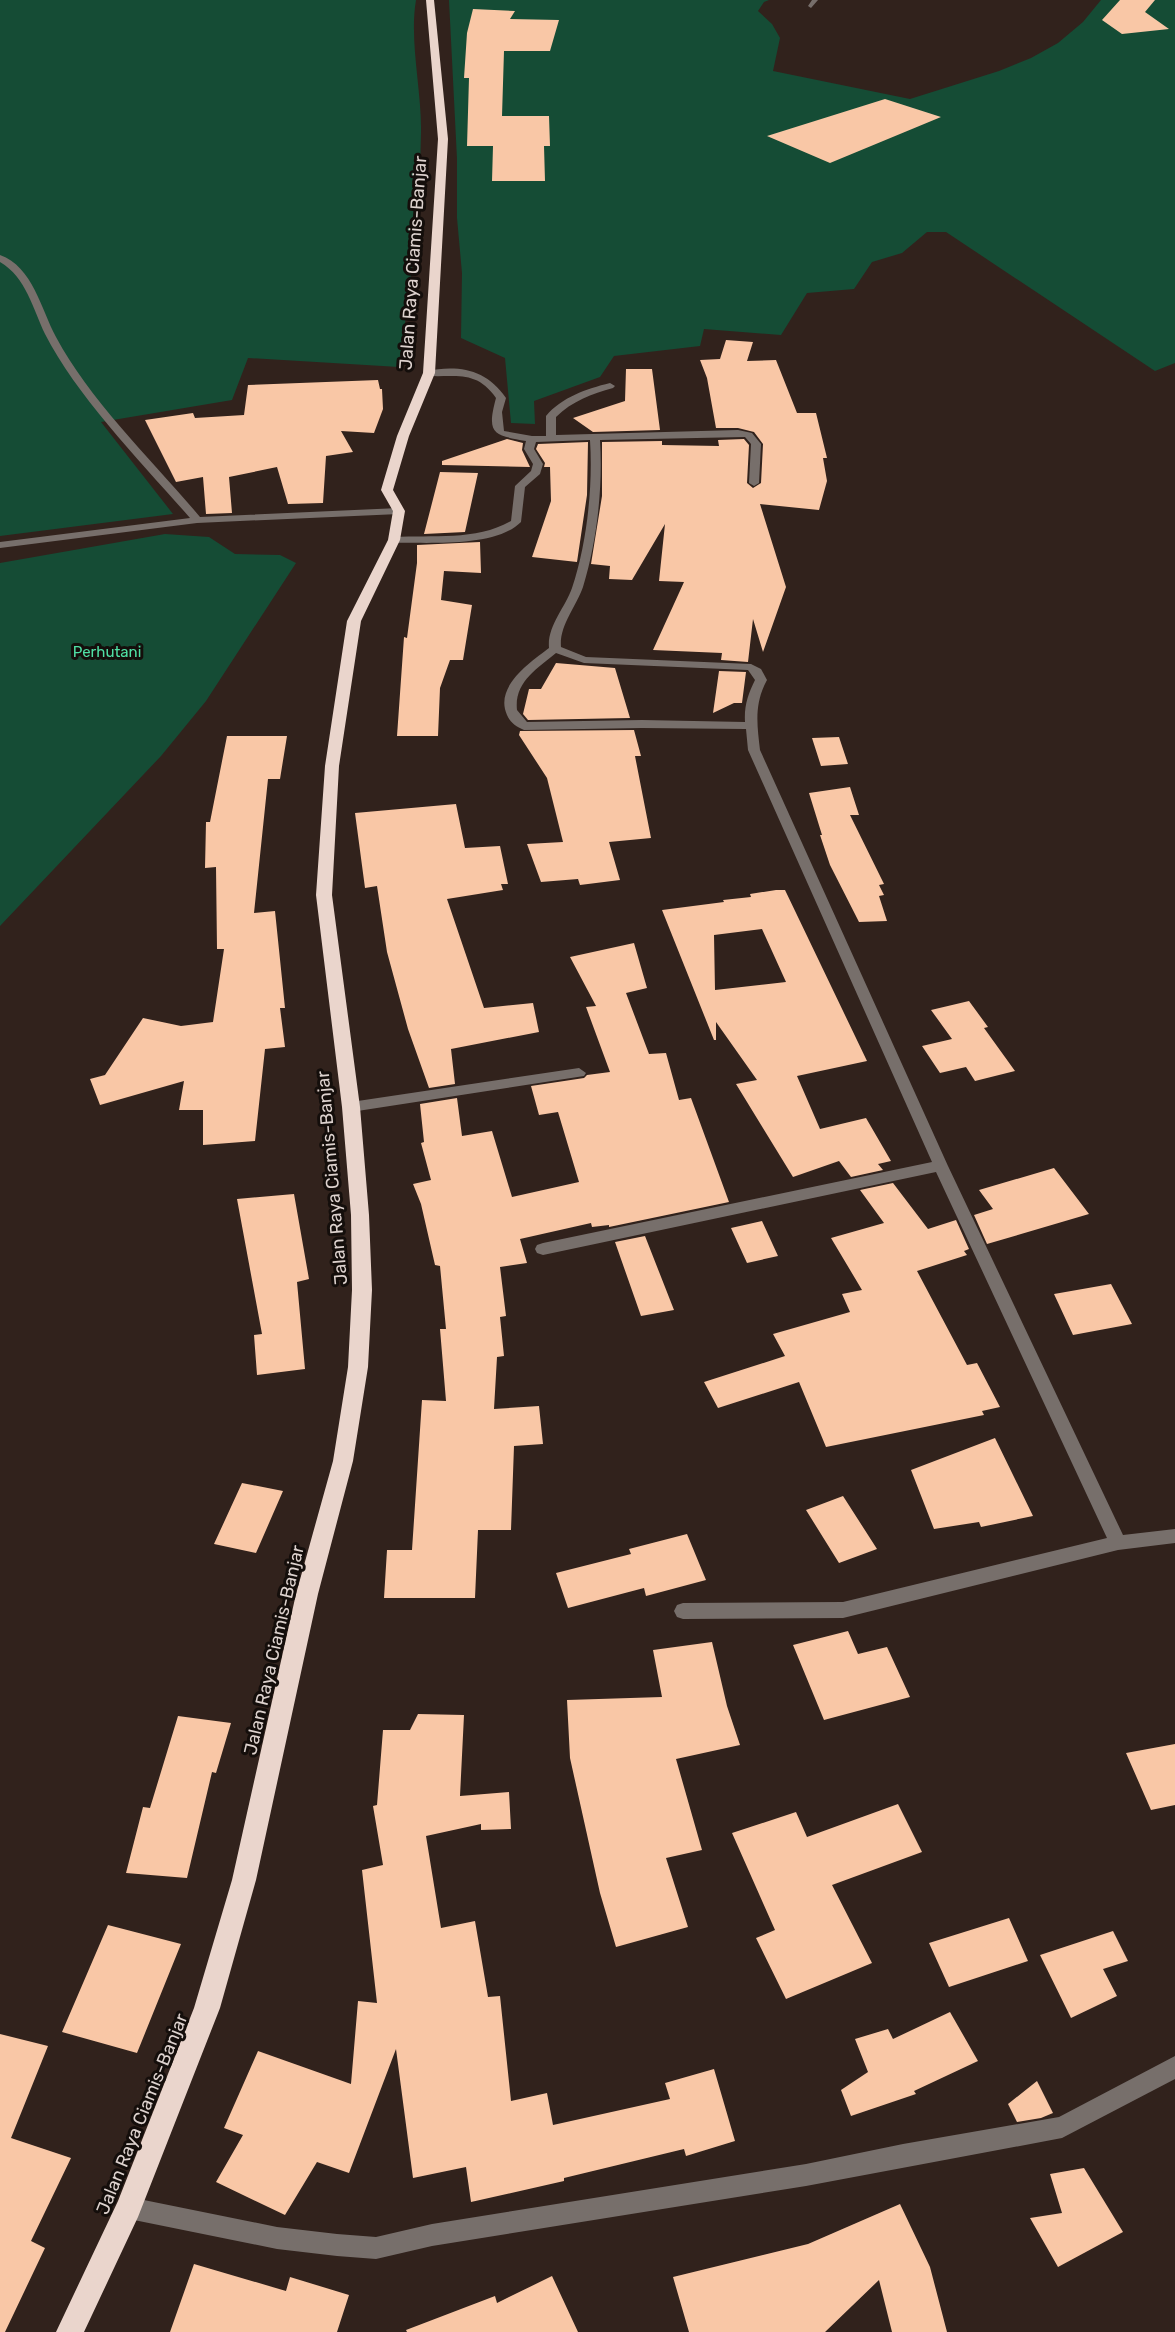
<svg xmlns="http://www.w3.org/2000/svg" width="1175" height="2332" font-family="Rubik,sans-serif">
  <style>
    .green { fill: #154c35 }
    .building { fill: #f9c7a6; fill-rule: evenodd }
    .lines { fill: none; stroke-linecap: round; stroke-linejoin: round }
    .minor { fill: #776f6b; fill-rule: evenodd }
    .highway { fill: #ead5cc; fill-rule: evenodd }
    .labels { text-anchor: middle; dominant-baseline: central; stroke-width: 6; stroke-linejoin: round; paint-order: stroke }
    .far-park-label { font-size: 15px; fill: #50e0a5; stroke: #140e0b }
    .street-label { font-size: 18px; fill: #ddd2ce; stroke: #140e0b }
  </style>
  <rect width="100%" height="100%" fill="#31221c"/>
  <!-- green -->
  <path class="green" d="M 0,0 L 416,0 C 409,41 422,91 421,133 C 420,211 410,290 399,367 L 248,358 L 232,400 L 101,422 L 173,514 L 0,536 Z
    M 449,0 L 769,0 L 764,2 L 758,11 L 772,24 L 780,38 L 773,71 L 910,99 L 999,71 L 1031,58 L 1058,43 L 1083,22 L 1101,0 L 1175,0 L 1175,363 L 1155,371 L 946,232 L 927,232 L 902,253 L 872,262 L 854,289 L 807,293 L 781,335 L 704,329 L 700,346 L 614,356 L 600,377 L 534,401 L 535,424 L 511,423 L 505,358 L 461,338 L 462,273 L 457,218 L 457,159 Z
    M 165,534 L 209,537 L 235,554 L 280,555 L 296,563 L 206,701 L 161,756 L 0,926 L 0,563 Z"/>
  <!-- building -->
  <path class="building" d="M 1120,0 L 1155,0 L 1145,12 L 1169,29 L 1122,34 L 1102,20 Z
    M 473,9 L 515,11 L 510,19 L 559,20 L 550,51 L 504,51 L 502,116 L 549,116 L 550,146 L 544,146 L 545,181 L 492,181 L 493,146 L 467,146 L 469,78 L 464,78 L 467,33 Z
    M 885,99 L 941,117 L 830,163 L 767,136 Z
    M 726,340 L 753,342 L 747,361 L 776,360 L 797,413 L 816,413 L 827,458 L 823,458 L 827,481 L 819,510 L 760,504 L 786,587 L 763,652 L 753,619 L 748,662 L 721,660 L 722,653 L 653,650 L 684,582 L 659,581 L 665,524 L 632,580 L 609,579 L 610,566 L 591,564 L 602,496 L 602,442 L 662,441 L 662,445 L 719,446 L 718,440 L 744,439 L 749,445 L 747,483 L 753,488 L 761,483 L 763,444 L 754,432 L 738,428 L 716,428 L 707,378 L 700,360 L 720,359 Z
    M 626,369 L 652,369 L 660,430 L 593,432 L 573,418 L 625,401 Z
    M 378,380 L 380,389 L 382,389 L 383,409 L 374,433 L 341,431 L 353,452 L 326,456 L 323,503 L 288,504 L 277,467 L 229,477 L 232,513 L 206,514 L 203,477 L 176,482 L 145,420 L 193,413 L 195,418 L 244,415 L 248,385 Z
    M 507,439 L 523,443 L 522,450 L 530,467 L 442,465 L 442,461 Z
    M 588,442 L 587,495 L 577,562 L 532,557 L 551,501 L 550,467 L 544,467 L 545,463 L 536,449 L 538,444 Z
    M 440,472 L 478,473 L 465,532 L 424,534 Z
    M 480,542 L 481,573 L 444,571 L 441,600 L 472,605 L 463,660 L 450,660 L 440,688 L 438,736 L 397,736 L 404,637 L 407,638 L 417,563 L 417,545 Z
    M 556,663 L 615,668 L 630,718 L 528,720 L 523,714 L 529,689 L 541,689 Z
    M 719,671 L 746,672 L 742,703 L 734,703 L 713,713 Z
    M 634,730 L 641,756 L 635,756 L 651,838 L 609,842 L 620,880 L 580,885 L 578,879 L 541,882 L 527,844 L 563,842 L 547,778 L 519,735 L 520,731 Z
    M 227,736 L 287,736 L 280,779 L 268,779 L 254,913 L 275,911 L 285,1008 L 280,1008 L 285,1047 L 265,1049 L 255,1141 L 203,1145 L 203,1110 L 179,1110 L 184,1081 L 100,1105 L 90,1079 L 105,1075 L 143,1018 L 181,1026 L 213,1022 L 224,949 L 217,949 L 216,867 L 205,868 L 206,822 L 210,822 Z
    M 839,737 L 848,764 L 821,766 L 812,738 Z
    M 850,787 L 859,815 L 850,815 L 884,884 L 879,885 L 884,895 L 879,896 L 887,921 L 859,922 L 830,865 L 820,835 L 822,835 L 809,793 Z
    M 456,804 L 465,848 L 500,846 L 508,884 L 501,884 L 503,890 L 447,899 L 484,1008 L 533,1003 L 539,1032 L 451,1049 L 455,1084 L 429,1088 L 408,1029 L 387,952 L 377,886 L 365,888 L 355,813 Z
    M 776,890 L 785,890 L 867,1061 L 797,1076 L 820,1129 L 866,1118 L 891,1161 L 878,1164 L 883,1170 L 851,1177 L 839,1161 L 793,1177 L 736,1084 L 757,1080 L 716,1022 L 716,1040 L 714,1040 L 662,910 L 724,902 L 723,900 L 751,897 L 750,894 ZM 762,929 L 786,982 L 715,990 L 714,935 Z
    M 634,943 L 647,988 L 626,993 L 649,1054 L 666,1053 L 679,1100 L 691,1098 L 729,1202 L 609,1227 L 609,1225 L 592,1227 L 591,1223 L 520,1239 L 527,1263 L 500,1267 L 506,1316 L 500,1317 L 504,1356 L 497,1357 L 494,1409 L 539,1406 L 543,1444 L 514,1446 L 511,1530 L 478,1530 L 475,1598 L 384,1598 L 387,1550 L 412,1550 L 422,1400 L 446,1401 L 440,1329 L 446,1329 L 440,1266 L 435,1265 L 421,1204 L 413,1184 L 431,1180 L 421,1143 L 424,1142 L 420,1104 L 457,1098 L 462,1136 L 492,1131 L 512,1197 L 579,1182 L 558,1112 L 539,1115 L 531,1086 L 584,1078 L 587,1075 L 610,1072 L 586,1007 L 596,1006 L 570,957 Z
    M 969,1001 L 988,1027 L 984,1028 L 1015,1071 L 975,1081 L 966,1067 L 940,1073 L 922,1046 L 952,1039 L 931,1010 Z
    M 1054,1168 L 1089,1214 L 987,1244 L 974,1215 L 993,1209 L 979,1190 Z
    M 893,1183 L 928,1229 L 956,1220 L 969,1249 L 964,1251 L 967,1255 L 917,1271 L 967,1365 L 977,1363 L 1000,1407 L 982,1411 L 984,1415 L 826,1447 L 799,1382 L 718,1408 L 704,1382 L 785,1356 L 773,1334 L 850,1312 L 842,1294 L 862,1290 L 831,1238 L 884,1223 L 860,1190 Z
    M 294,1194 L 309,1279 L 297,1282 L 305,1369 L 257,1375 L 254,1335 L 262,1334 L 237,1199 Z
    M 762,1221 L 778,1256 L 747,1263 L 731,1228 Z
    M 645,1236 L 674,1310 L 641,1316 L 615,1242 Z
    M 1111,1284 L 1132,1324 L 1073,1335 L 1054,1294 Z
    M 995,1438 L 1033,1516 L 981,1527 L 979,1522 L 934,1529 L 911,1470 Z
    M 242,1483 L 283,1491 L 256,1553 L 214,1544 Z
    M 843,1496 L 877,1549 L 839,1563 L 806,1510 Z
    M 687,1534 L 706,1580 L 646,1596 L 644,1588 L 568,1608 L 556,1573 L 631,1554 L 629,1549 Z
    M 848,1631 L 858,1654 L 887,1647 L 910,1697 L 824,1720 L 793,1645 Z
    M 712,1642 L 727,1706 L 740,1745 L 676,1759 L 702,1850 L 666,1858 L 688,1927 L 616,1947 L 600,1893 L 570,1758 L 567,1700 L 662,1697 L 653,1650 Z
    M 418,1714 L 464,1715 L 460,1796 L 509,1792 L 511,1829 L 481,1830 L 481,1824 L 426,1836 L 441,1928 L 475,1921 L 488,1997 L 500,1996 L 511,2101 L 547,2093 L 553,2125 L 670,2099 L 665,2083 L 714,2069 L 735,2141 L 686,2156 L 684,2149 L 564,2178 L 564,2181 L 471,2202 L 466,2167 L 413,2178 L 396,2049 L 349,2173 L 317,2162 L 285,2215 L 216,2182 L 243,2135 L 224,2128 L 258,2051 L 351,2084 L 358,2001 L 377,2003 L 362,1870 L 383,1865 L 373,1806 L 377,1805 L 383,1730 L 410,1730 Z
    M 178,1716 L 231,1723 L 216,1773 L 212,1772 L 187,1878 L 126,1873 L 143,1807 L 150,1808 Z
    M 1175,1744 L 1175,1805 L 1151,1810 L 1126,1753 Z
    M 898,1804 L 922,1852 L 832,1885 L 872,1963 L 786,1999 L 756,1938 L 775,1930 L 732,1833 L 796,1812 L 807,1837 Z
    M 1009,1918 L 1028,1961 L 949,1987 L 929,1943 Z
    M 108,1925 L 181,1944 L 137,2053 L 62,2032 Z
    M 1113,1931 L 1128,1961 L 1103,1969 L 1117,1996 L 1071,2018 L 1040,1955 Z
    M 950,2012 L 978,2061 L 914,2091 L 916,2094 L 851,2116 L 841,2090 L 868,2072 L 855,2039 L 888,2029 L 893,2039 Z
    M 0,2034 L 48,2046 L 11,2138 L 71,2158 L 31,2241 L 45,2248 L 5,2332 L 0,2332 Z
    M 1037,2081 L 1053,2113 L 1041,2118 L 1017,2122 L 1008,2104 Z
    M 1084,2168 L 1123,2232 L 1058,2267 L 1030,2218 L 1062,2213 L 1050,2174 Z
    M 900,2204 L 930,2267 L 947,2332 L 892,2332 L 879,2280 L 825,2332 L 689,2332 L 673,2277 L 808,2244 Z
    M 194,2264 L 286,2291 L 290,2277 L 349,2295 L 337,2332 L 170,2332 Z
    M 552,2276 L 578,2332 L 407,2332 L 406,2330 L 495,2296 L 497,2303 Z"/>
  <g class="lines">
    <!-- minor -->
    <path class="minor" d="M 812,0 L 818,0 L 811,8 L 808,6 Z
      M 0,255 C 33,267 41,309 56,337 C 90,401 153,461 200,517 L 399,508 L 404,511 L 399,514 L 197,523 L 0,548 L 0,542 L 190,518 C 143,464 77,397 45,334 C 33,309 26,277 0,262 Z
      M 426,371 C 459,365 486,369 506,398 L 502,412 L 504,431 L 532,436 L 546,436 L 546,416 C 562,397 586,389 610,383 L 615,386 L 613,388 C 592,394 572,401 556,417 L 556,435 L 738,430 L 752,433 L 761,444 L 759,483 L 754,486 L 749,483 L 751,444 L 745,437 L 600,440 C 603,488 597,541 583,587 C 576,607 559,626 561,647 L 586,657 L 751,664 L 761,669 L 767,680 C 754,704 757,724 760,750 L 948,1166 L 1123,1535 L 1175,1529 L 1175,1543 L 1118,1550 L 843,1618 L 683,1619 L 677,1617 L 674,1611 L 677,1605 L 683,1603 L 843,1602 L 1107,1538 L 936,1172 L 543,1255 L 537,1253 L 535,1249 L 537,1245 L 543,1243 L 932,1162 L 748,750 L 746,729 L 642,728 L 524,730 C 516,727 510,722 507,715 C 494,686 531,662 549,648 C 547,626 565,608 572,588 C 587,543 593,487 590,440 L 536,442 L 534,449 L 543,464 L 540,474 L 525,487 L 521,522 C 495,548 429,542 394,543 L 389,540 L 394,537 C 432,535 477,541 511,521 L 515,486 L 531,471 L 533,464 L 524,449 L 526,441 C 494,435 486,435 496,398 C 477,371 459,377 429,376 L 424,373 ZM 556,653 L 584,663 L 748,670 L 755,680 C 748,694 744,706 745,722 L 642,720 L 527,722 L 517,710 C 514,682 537,669 556,653 Z
      M 579,1068 L 586,1073 L 584,1076 L 351,1112 L 344,1107 L 351,1102 Z
      M 1175,2056 L 1175,2079 L 1062,2138 L 806,2186 L 432,2246 L 376,2259 L 337,2256 L 277,2249 L 129,2219 L 121,2216 L 118,2208 L 121,2200 L 129,2197 L 277,2227 L 337,2234 L 376,2237 L 432,2224 L 806,2164 L 903,2144 L 1059,2117 Z"/>
    <!-- highway -->
    <path class="highway" d="M 426,0 L 434,0 L 448,139 L 435,373 L 409,436 L 393,490 L 405,511 L 400,540 L 361,621 L 339,766 L 332,895 L 360,1107 L 369,1215 L 372,1290 L 368,1367 L 353,1461 L 318,1594 L 256,1880 L 220,2008 L 138,2217 L 84,2332 L 56,2332 L 118,2201 L 194,2008 L 232,1880 L 296,1594 L 333,1461 L 348,1367 L 352,1290 L 351,1215 L 342,1107 L 316,895 L 325,766 L 347,621 L 388,540 L 393,511 L 381,490 L 397,436 L 423,373 L 438,139 Z"/>
  </g>
  <g class="labels">
    <!-- far-park labels -->
    <g class="far-park-label">
      <text x="107" y="652">Perhutani</text>
    </g>
    <!-- street labels -->
    <g class="street-label">
      <text transform="translate(413 263) rotate(-86)">Jalan Raya Ciamis-Banjar</text>
      <text transform="translate(332 1178) rotate(-95)">Jalan Raya Ciamis-Banjar</text>
      <text transform="translate(274 1650) rotate(-77)">Jalan Raya Ciamis-Banjar</text>
      <text transform="translate(142 2114) rotate(-68)">Jalan Raya Ciamis-Banjar</text>
    </g>
  </g>
</svg>
